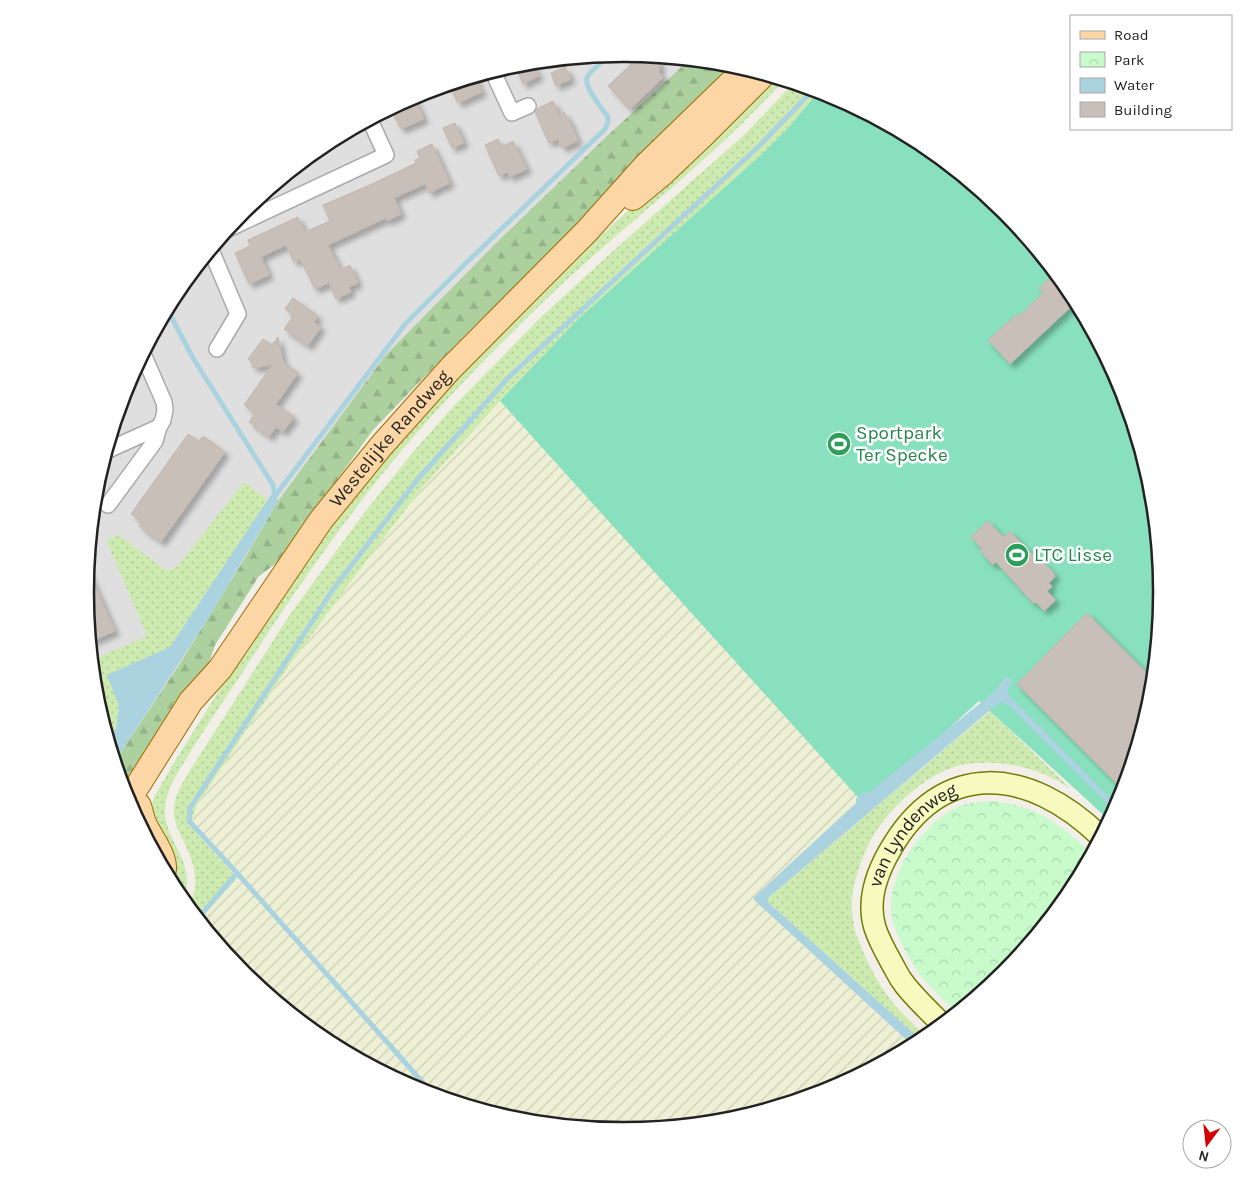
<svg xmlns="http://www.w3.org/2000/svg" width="1247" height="1184" font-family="Karla,sans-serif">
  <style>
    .residential { fill: #e0dfdf }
    .farmland { fill: url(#farmland-furrows) }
    .grass { fill: url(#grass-dots) }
    .forest { fill: url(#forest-firs) }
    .park { fill: url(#park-crowns) }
    .pitch { fill: #88e0be }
    .water { fill: #aad3df }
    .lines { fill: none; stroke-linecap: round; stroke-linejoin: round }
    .stream { stroke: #aad3df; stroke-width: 5 }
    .building { fill: #c7bfb8; stroke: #c4b6ab; filter: url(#shadow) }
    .street-casing { stroke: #a9a9a9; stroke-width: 18 }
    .secondary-casing { stroke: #707d05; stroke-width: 24 }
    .primary-casing { stroke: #a06b00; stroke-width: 26 }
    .street { stroke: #fff; stroke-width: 15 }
    .secondary { stroke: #f7fabf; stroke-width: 21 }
    .primary { stroke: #fcd6a4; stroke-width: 24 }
    .labels { text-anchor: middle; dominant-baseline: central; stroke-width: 5; stroke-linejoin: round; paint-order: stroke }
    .leisure-label { font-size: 19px; fill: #27864d; stroke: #fff; text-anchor: start }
    .street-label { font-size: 19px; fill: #222; stroke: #fff }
    .rim { fill: none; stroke: #222; stroke-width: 2.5 }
  </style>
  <defs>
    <pattern id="farmland-furrows" width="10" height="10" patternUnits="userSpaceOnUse" patternTransform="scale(1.25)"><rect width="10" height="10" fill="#eef0d5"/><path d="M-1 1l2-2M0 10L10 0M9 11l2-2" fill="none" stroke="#ccceb7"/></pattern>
    <pattern id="grass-dots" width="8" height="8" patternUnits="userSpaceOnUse" patternTransform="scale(1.25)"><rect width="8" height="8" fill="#cdebb0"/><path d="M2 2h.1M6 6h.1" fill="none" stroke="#b0c997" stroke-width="1.8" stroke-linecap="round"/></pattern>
    <pattern id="forest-firs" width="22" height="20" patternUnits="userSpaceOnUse" patternTransform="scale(1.25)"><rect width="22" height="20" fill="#add19e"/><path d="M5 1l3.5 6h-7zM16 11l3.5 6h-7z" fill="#95b388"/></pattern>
    <pattern id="park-crowns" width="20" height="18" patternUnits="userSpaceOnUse" patternTransform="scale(1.25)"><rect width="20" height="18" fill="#c8facc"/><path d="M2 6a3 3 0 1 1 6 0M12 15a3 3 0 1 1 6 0" fill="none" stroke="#acd6af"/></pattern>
    <filter id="shadow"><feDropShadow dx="4.5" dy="4.5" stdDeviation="2.5" flood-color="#0004"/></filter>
  </defs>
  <rect width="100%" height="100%" fill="#f2efe9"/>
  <!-- residential -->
  <path class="residential" d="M 623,54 L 714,63 L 356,433 L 116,765 L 96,697 L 85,592 L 96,487 L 126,386 L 176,293 L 243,211 L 325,144 L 418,95 L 519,64 Z"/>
  <!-- farmland -->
  <path class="farmland" d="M 500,401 L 857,793 L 859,796 L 856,803 L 754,897 L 754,900 L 912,1045 L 829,1089 L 728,1120 L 623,1130 L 518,1120 L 417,1089 L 324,1039 L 243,972 L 200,920 L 237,878 L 197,834 L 191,823 L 197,805 L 288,667 L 358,572 L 422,488 Z"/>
  <!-- grass -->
  <path class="grass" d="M 771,77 L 783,81 C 708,165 615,231 535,310 C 471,372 409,437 356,508 C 314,563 276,620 239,678 C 216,712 193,746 173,781 C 169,790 165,800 165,811 C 165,836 187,856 187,880 C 188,887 185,893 183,899 L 176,891 L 168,877 L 174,861 L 173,852 L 152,816 L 152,806 L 154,797 L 172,766 L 271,607 L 364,479 L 527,301 L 630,209 Z
    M 793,84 L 819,91 L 789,127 L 762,154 L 578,319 L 500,401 L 422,488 L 358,572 L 288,667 L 197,805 L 191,823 L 197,834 L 237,878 L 200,920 L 189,907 C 202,878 193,861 180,834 C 176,825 173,817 174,808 C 175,794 182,784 189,772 L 289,616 L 364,513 L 414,451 L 451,409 L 540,318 L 602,261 L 744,135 Z
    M 244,482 L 268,500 L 170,647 L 108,675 L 119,706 L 116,728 L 109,740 L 96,697 L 92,660 L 147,636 L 106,540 L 119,535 L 167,571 L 177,567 Z
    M 990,711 L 1071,789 C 1041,768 1003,759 966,764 C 934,769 901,798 881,824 C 867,842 855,874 852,897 C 851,906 853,922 855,931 C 857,937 860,943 862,949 C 868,964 877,981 887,995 C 898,1011 913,1023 926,1037 L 921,1040 L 768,902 L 768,898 Z"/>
  <!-- forest -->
  <path class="forest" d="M 689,60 L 729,64 L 740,68 L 467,333 L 373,430 L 278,562 L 259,576 L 215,645 L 206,672 L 126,796 L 115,761 L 181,662 L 245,558 L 278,501 L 385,356 L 497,242 L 604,139 Z"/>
  <!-- park -->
  <path class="park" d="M 992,801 C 1000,802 1008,803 1016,805 C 1045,812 1070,833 1091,853 L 1071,891 L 1004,973 L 956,1012 C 946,1002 936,993 926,982 C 914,969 898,940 893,922 C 882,880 919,828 955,808 C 967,802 980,802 992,801 Z"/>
  <!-- pitch -->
  <path class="pitch" d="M 819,91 L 830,95 L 923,145 L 1004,212 L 1071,293 L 1121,386 L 1151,487 L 1162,592 L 1151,697 L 1121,798 L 1109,820 L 979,701 L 865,805 L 500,401 L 578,319 L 762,154 L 789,127 Z"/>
  <!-- water -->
  <path class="water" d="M 273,492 L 278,501 L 209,617 L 115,761 L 109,740 L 116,728 L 119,706 L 107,675 L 170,647 Z
    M 1006,676 L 1013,681 L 1008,690 L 1009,695 L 1117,805 L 1114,811 L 1007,704 L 1001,702 L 995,706 L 768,898 L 768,902 L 921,1040 L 912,1045 L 754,900 L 754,897 L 856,803 L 856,799 L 863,792 L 867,794 L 993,693 Z"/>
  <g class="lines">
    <!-- stream -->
    <path class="stream" d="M 167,309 L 193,358 L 273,485 L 275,496
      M 275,496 L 406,323 L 464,265 L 605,129 L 608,122 L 608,117 C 602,109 584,87 587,78 C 589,71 605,60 610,55
      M 237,873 L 189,821 L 190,808 L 334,588 L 417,480 L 508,378 L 757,148 L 813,90
      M 198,918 L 237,873 L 433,1094"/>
  </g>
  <!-- building -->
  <path class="building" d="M 631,54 L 654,57 L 658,59 L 660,65 L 659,72 L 664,77 L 630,109 L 608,86 L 631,64 Z
    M 532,63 L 539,76 L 523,84 L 515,65 Z
    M 565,67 L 571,79 L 556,86 L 551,73 Z
    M 475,77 L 482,92 L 458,103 L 449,85 Z
    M 414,97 L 424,119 L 401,129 L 394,116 L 397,114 L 394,107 Z
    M 553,101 L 559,115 L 564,112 L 567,118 L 568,118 L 578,141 L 562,148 L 558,139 L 549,143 L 535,112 L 537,109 Z
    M 455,123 L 464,143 L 452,148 L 443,128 Z
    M 498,139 L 502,147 L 513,141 L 527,169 L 510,177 L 507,172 L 499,176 L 485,145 Z
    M 432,144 L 450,183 L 429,193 L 425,184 L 394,198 L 401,214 L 387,221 L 386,218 L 328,245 L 341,270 L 350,265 L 358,283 L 349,287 L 351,292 L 336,299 L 329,283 L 315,289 L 300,259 L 294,262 L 286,245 L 261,257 L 269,275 L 249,284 L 235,253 L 250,246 L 248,240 L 298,217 L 305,232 L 330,221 L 323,205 L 370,185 L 416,163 L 415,160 L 420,158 L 417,151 Z
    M 1055,273 L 1071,293 L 1076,302 L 1010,364 L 988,340 L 1017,314 L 1019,316 L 1043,293 L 1039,288 Z
    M 293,298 L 318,316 L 314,322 L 321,327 L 308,346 L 284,329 L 294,315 L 285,309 Z
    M 278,337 L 283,362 L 298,373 L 276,404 L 294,417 L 283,432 L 276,427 L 269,437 L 249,422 L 255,413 L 244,405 L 272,365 L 253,368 L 252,363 L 248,359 L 263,339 L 272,345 Z
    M 188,434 L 199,441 L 203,436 L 225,452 L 161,542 L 139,526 L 142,522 L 131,514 Z
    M 988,521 L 1003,537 L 1010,531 L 1040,563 L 1042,561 L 1055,574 L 1054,575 L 1055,577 L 1049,583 L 1052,587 L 1047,591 L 1056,600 L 1044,611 L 1036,602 L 1034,604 L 996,562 L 993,565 L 980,551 L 982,549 L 971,537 Z
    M 87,569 L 115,631 L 90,642 L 85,592 Z
    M 1087,613 L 1153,679 L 1151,697 L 1123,790 L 1017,684 Z"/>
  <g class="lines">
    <!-- street casing -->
    <g class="street-casing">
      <path id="street" d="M 493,72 L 512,113 L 528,106
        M 228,229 L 386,155 L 370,120
        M 211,250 L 238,314 L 217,349
        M 106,451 L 159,427
        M 108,505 L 155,441 L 159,427 L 163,420 L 165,410 L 164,402 L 143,354"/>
    </g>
    <!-- secondary casing -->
    <g class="secondary-casing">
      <g id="secondary">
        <path id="s1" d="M 942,1024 C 929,1011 916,999 905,985 C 901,980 898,975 895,969 C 888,956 880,943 875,928 C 867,902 876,875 889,852 C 942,757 1030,768 1100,836"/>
      </g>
    </g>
    <!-- primary casing -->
    <g class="primary-casing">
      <g id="primary">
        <path d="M 633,198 L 662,174 L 704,134 L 763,75"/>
        <path id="s2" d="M 128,801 L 191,701 L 220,669 L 321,520 L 382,445 L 450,369 L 587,231 L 647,164 L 745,69"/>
        <path d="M 139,806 C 141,812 142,819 145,825 C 151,838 165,855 164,869"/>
      </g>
    </g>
    <!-- street -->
    <use href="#street" class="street"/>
    <!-- secondary -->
    <use href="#secondary" class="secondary"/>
    <!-- primary -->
    <use href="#primary" class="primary"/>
  </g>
  <!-- icons -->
  <defs>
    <g id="stadium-disc" transform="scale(1.25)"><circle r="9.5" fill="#2e9e5b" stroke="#fff"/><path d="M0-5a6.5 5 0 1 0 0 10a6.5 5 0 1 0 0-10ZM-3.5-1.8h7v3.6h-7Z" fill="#fff"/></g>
  </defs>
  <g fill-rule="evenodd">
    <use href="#stadium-disc" x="839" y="444"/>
    <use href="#stadium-disc" x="1017" y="555"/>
  </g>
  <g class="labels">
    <!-- leisure labels -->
    <g class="leisure-label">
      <text x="856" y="433">Sportpark<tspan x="856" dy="22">Ter Specke</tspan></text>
      <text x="1034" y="555">LTC Lisse</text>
    </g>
    <!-- street labels -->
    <g class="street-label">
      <text stroke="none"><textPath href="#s2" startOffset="448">Westelijke Randweg</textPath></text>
      <text stroke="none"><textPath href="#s1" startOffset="226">van Lyndenweg</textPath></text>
    </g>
  </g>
  <!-- crop -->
  <path d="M0 0H1247V1184H0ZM623 62H624A529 529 0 0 1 1153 591V593A529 529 0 0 1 624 1122H623A529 529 0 0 1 94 593V591A529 529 0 0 1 623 62Z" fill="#fff" fill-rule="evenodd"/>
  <path class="rim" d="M623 62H624A529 529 0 0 1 1153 591V593A529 529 0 0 1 624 1122H623A529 529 0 0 1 94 593V591A529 529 0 0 1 623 62Z"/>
  <!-- legend -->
  <rect x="1070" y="15" width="162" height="115" fill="#ffffff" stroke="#a7a7a7"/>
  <rect x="1080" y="31" width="25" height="8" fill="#fcd6a4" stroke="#a7a7a7"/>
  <text x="1114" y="40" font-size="15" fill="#222222">Road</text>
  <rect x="1080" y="52" width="25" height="15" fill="url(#park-crowns)" stroke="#a7a7a7"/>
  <text x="1114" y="65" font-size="15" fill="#222222">Park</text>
  <rect x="1080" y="78" width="25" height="15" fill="#aad3df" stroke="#a7a7a7"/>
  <text x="1114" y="90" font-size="15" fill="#222222">Water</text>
  <rect x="1080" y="102" width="25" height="15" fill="#c7bfb8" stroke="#a7a7a7"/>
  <text x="1114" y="115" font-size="15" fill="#222222">Building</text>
  <!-- north arrow -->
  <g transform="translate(1207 1144) rotate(195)"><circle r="24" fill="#ffffff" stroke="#a7a7a7"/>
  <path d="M0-4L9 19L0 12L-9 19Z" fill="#d40000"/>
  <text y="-8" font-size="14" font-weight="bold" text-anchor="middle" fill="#222222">N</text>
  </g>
</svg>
